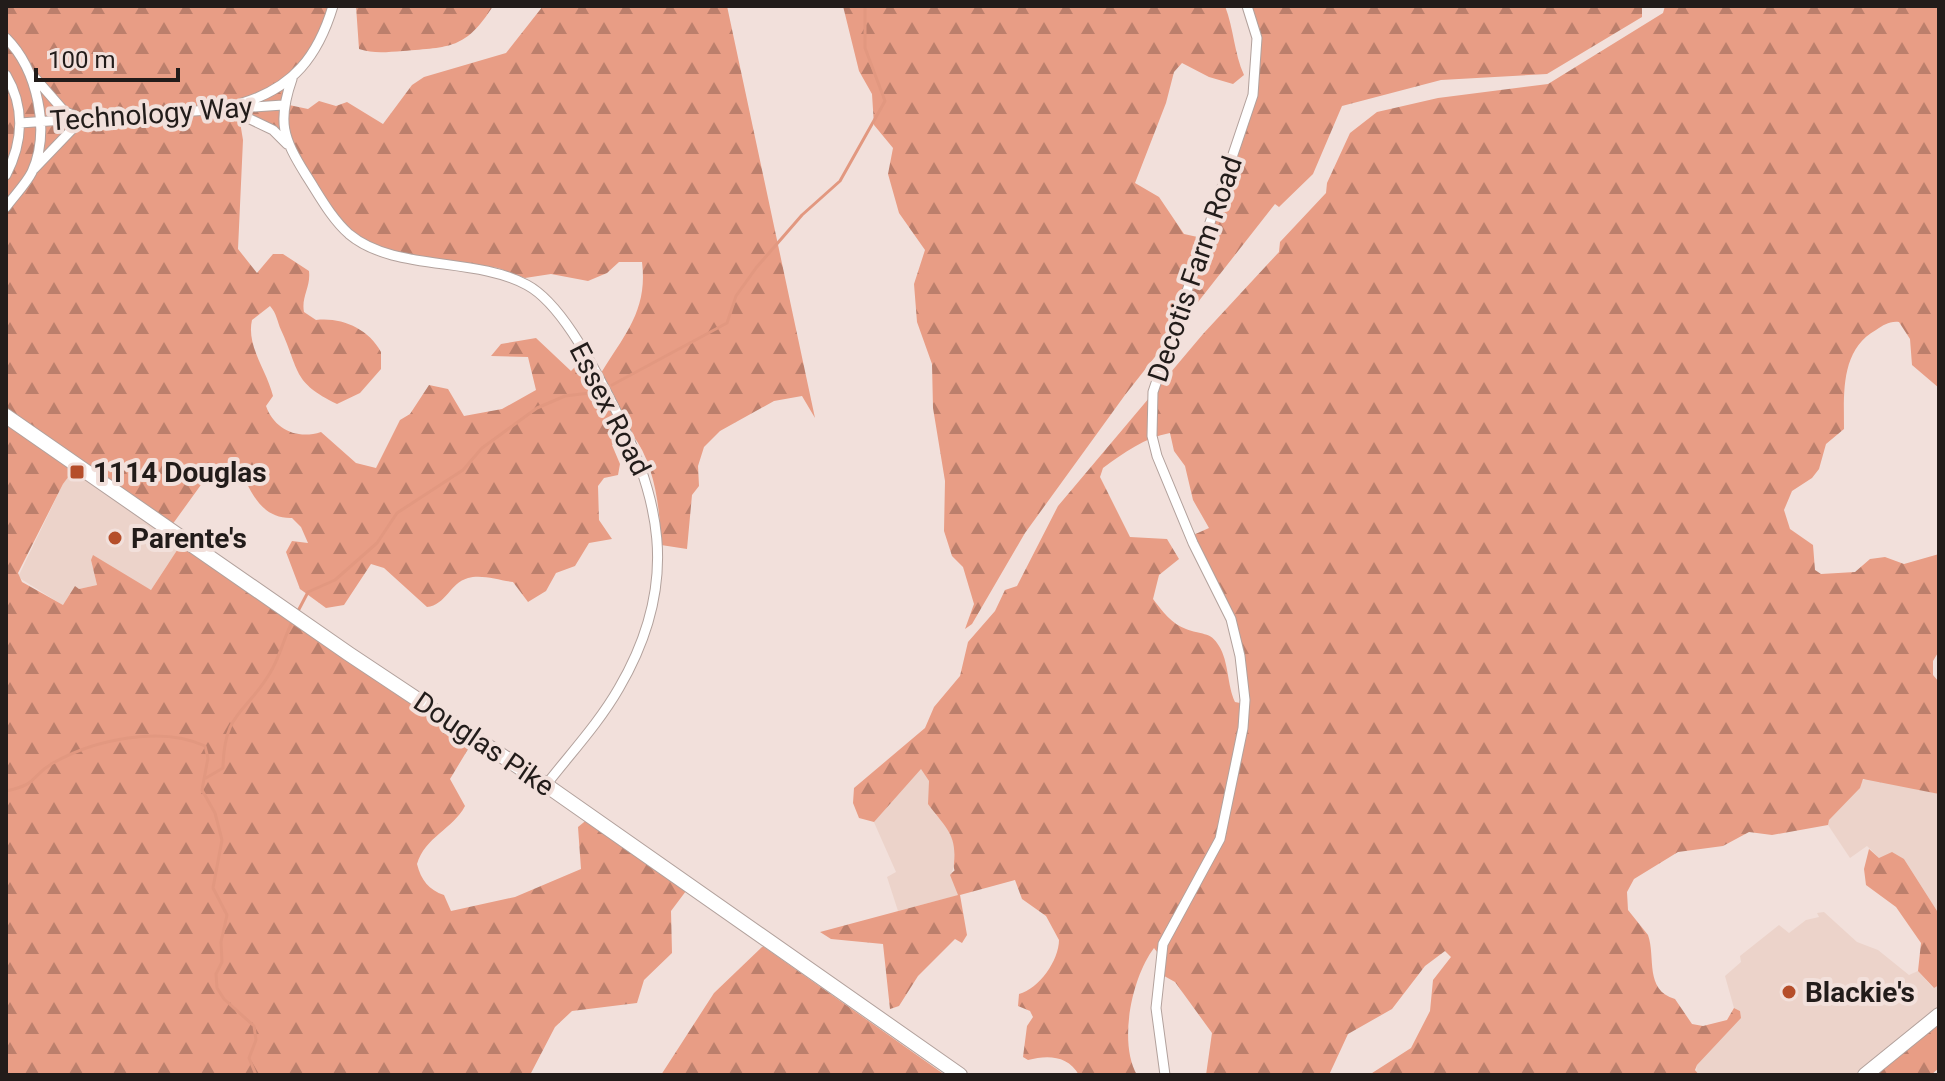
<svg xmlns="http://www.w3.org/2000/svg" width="1945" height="1081" font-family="Roboto,sans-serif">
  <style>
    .built { fill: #ecd3ca }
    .forest { fill: url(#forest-firs); fill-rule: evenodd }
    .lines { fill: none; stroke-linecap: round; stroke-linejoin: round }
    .stream { stroke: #e29880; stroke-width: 3 }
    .minor-casing { stroke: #b2a19c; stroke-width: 11 }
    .primary-casing { stroke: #b2a19c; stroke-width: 16 }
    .minor { stroke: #fff; stroke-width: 9 }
    .primary { stroke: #fff; stroke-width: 14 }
    .poi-dot { fill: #b54e2a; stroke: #f2e0db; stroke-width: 3 }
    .labels { text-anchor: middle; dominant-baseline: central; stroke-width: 8; stroke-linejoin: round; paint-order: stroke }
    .street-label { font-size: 28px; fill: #221c1a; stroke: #f2e0db }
    .poi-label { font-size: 28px; font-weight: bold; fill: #221c1a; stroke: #f2e0db; text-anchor: start }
  </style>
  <defs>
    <pattern id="forest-firs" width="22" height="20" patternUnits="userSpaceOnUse" patternTransform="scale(2)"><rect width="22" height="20" fill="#e89d85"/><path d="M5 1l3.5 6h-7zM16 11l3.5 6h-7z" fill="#bc7f6c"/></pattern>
  </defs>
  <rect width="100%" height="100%" fill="#f2e0db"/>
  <!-- built -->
  <path class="built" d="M 75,468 L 185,538 L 151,590 L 91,560 L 97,585 L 79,589 L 64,606 L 18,577 L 63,484 Z
    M 921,768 L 929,781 L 935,814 L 946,824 L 955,840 L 956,860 L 951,875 L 959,895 L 898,911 L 887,877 L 896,872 L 873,820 Z
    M 1869,778 L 1939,794 L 1939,914 L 1904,859 L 1879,858 L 1867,846 L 1850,858 L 1828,825 L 1828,820 L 1859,782 Z
    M 1824,912 L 1857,942 L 1878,950 L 1909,975 L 1918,971 L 1933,988 L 1939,985 L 1939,1017 L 1867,1075 L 1696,1073 L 1697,1065 L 1740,1011 L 1734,1008 L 1725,976 L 1741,962 L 1740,956 L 1779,925 L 1789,933 L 1806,920 L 1819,917 L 1817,913 Z"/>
  <!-- forest -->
  <path class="forest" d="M 6,6 L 332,6 L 327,25 L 290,80 L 289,105 L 308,109 L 319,101 L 336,106 L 347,102 L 383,124 L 412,85 L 424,77 L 506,53 L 543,6 L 727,6 L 815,418 L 802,396 L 774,401 L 720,431 L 704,447 L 698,466 L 699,486 L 692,495 L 687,549 L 661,545 C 660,508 655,464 632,434 L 612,445 L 620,464 L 618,475 L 604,478 L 598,486 L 599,520 L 612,539 L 589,543 L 575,566 L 556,573 L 546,591 L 528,602 L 513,582 C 499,580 481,574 468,578 C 450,583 446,605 427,607 L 384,568 L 371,564 L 344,605 L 326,608 L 300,589 L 286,552 L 292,541 L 308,543 L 301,527 L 292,518 C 260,519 249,489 239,465 L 222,465 L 203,482 L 172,525 L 75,468 L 63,484 L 18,573 L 22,582 L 63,605 L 75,586 L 79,589 L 97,585 L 91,560 L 93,555 L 151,590 L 185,538 L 473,741 L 450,779 L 465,806 C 453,829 425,837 417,864 C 421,880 429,890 444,895 L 451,911 L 515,897 L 581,869 L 578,827 L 589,818 L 686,891 L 671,911 L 672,953 L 644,980 L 637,1003 L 572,1011 L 555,1027 L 530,1075 L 6,1075 ZM 227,107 L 235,108 L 286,134 L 329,206 L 362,243 L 415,257 L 498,268 L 525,278 L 551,274 L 588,281 L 607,273 L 619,262 L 642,262 C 648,310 625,334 601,373 L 588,354 L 571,371 L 536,338 L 501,344 L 491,356 L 528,357 L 536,390 L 502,409 L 464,416 L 448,389 L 429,385 L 410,414 L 400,420 L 376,468 L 356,463 L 321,432 C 297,440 274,429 266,406 L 273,396 C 267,371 246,346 252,320 L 270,306 C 277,314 277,321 281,330 C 300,371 292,382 337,404 L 360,393 L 381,369 L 381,352 C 368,328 341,317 316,320 L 304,312 C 301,297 311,287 309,271 L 283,254 L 273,254 L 257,273 L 238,249 L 243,140 L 240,122 Z
    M 356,6 L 493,6 C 466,49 450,47 403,51 C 387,52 374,54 359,49 Z
    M 843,6 L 1225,6 C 1234,29 1234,53 1244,75 L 1233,84 L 1209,77 L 1182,63 L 1174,72 L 1166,103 L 1135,183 L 1159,197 L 1184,234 L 1202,238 L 1257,90 L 1257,46 L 1248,6 L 1642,6 L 1642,17 L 1547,74 L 1441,80 L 1342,106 L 1313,174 L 1279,207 L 1275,204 L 1125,395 L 1025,533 L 972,624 L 965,629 L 974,604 L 963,567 L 952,556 L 944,531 L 945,481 L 933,408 L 932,364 L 917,322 L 914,284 L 925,250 L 899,213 L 888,174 L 893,148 L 874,125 L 872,94 L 859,71 Z
    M 1665,6 L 1939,6 L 1939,388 L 1912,365 L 1910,339 L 1899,322 C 1889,321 1884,325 1876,330 C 1840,350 1844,394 1844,429 L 1826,444 L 1819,469 L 1812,478 L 1792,491 L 1784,510 L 1790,529 L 1813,545 L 1815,570 L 1821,574 L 1855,572 L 1870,559 L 1885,557 L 1904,564 L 1939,554 L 1939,651 L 1933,661 L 1933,675 L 1939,682 L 1939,794 L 1863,779 L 1860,788 L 1829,820 L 1828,825 L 1772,835 L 1749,832 L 1723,846 L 1678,852 L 1634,879 L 1627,892 L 1628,910 L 1648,935 C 1656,957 1644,990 1675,999 L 1692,1024 L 1703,1026 L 1727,1020 L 1734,1008 L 1740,1011 L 1741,1018 L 1697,1065 L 1695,1070 L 1699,1075 L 1369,1075 L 1411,1048 L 1430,1011 L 1433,980 L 1451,957 L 1445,951 L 1425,966 L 1392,1009 L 1348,1034 L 1329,1075 L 1206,1075 L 1212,1033 L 1175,982 L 1157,972 L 1161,957 L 1154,948 C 1132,977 1118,1042 1137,1075 L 1079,1075 C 1068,1055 1047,1055 1028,1060 L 1023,1057 L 1027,1026 L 1033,1017 L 1030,1011 L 1018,1006 L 1019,994 C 1039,989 1059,960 1059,940 L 1046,916 L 1022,899 L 1015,880 L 960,895 L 967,935 L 962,943 L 955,939 L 918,976 L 899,1006 L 890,1009 L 883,944 L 831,939 L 820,932 L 958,895 L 950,875 C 958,866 953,875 954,863 C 957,834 945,827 928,804 L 929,781 L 921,769 L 874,822 L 859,818 L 853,803 L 854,788 L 925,728 L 934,707 L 960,676 L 968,642 L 995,611 L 1005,590 L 1017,586 L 1058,506 L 1203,334 L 1279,252 L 1280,242 L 1326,193 L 1327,183 L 1350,133 L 1377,112 L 1438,98 L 1548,84 L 1663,13 ZM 1170,433 L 1174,451 L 1185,466 L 1193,500 L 1209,528 L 1191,536 L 1230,625 L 1245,704 L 1235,702 C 1227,685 1229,662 1219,646 C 1211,631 1200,635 1186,629 C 1172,624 1162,611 1153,599 L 1159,575 L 1179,559 L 1167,539 L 1130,537 L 1100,477 L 1103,468 C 1125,452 1144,438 1170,433 Z
    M 1869,849 L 1879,858 L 1892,852 L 1904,859 L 1939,914 L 1939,985 L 1934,988 L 1918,971 L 1921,943 L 1896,907 L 1866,885 L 1864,869 Z
    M 762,947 L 764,947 L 945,1075 L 661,1075 L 714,993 Z
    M 1939,1017 L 1939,1068 L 1931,1075 L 1867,1075 Z"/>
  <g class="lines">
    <!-- stream -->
    <path class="stream" d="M 612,385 L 727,323 L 736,296 L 756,268 L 802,215 L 840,181 L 885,101 L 865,48 L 865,6
      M 297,613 L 308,592 L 335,580 L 377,543 L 397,513 L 463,470 L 482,448 L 537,408 L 565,396 L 598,392
      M 206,778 L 223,768 C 224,711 245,715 270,673 C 280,657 284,637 293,620
      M 6,791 C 40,784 30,776 53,763 C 94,740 161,725 205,746 L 208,758 L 202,790 L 215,813 L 222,840 L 213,888 L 227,915 L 221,942 L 222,962 L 216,974 L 217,988 L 224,999 L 254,1026 L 256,1040 L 249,1058 L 256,1075"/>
    <!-- minor casing -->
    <g class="minor-casing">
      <path id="minor" d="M 6,38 C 37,69 51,130 32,172 C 26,184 14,196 6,207
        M 6,75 C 25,107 23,142 6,175
        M 292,79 C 277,122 283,138 306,175 C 319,195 331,218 349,234 C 394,272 474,256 527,285 C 559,302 590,360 606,391 C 661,496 682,580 619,688 C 599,723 570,754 546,785
        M 242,103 C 293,88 318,56 333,6
        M 229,109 L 273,130 L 287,144
        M 20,123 L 283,105
        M 34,169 L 82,119 L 64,111 L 36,79
        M 1165,1075 L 1156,1008 L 1163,944 L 1220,839 L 1243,728 L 1245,700 L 1240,656 L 1231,619 L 1193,543 L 1157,456 L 1152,436 L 1153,392 L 1253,95 L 1257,38 L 1247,6"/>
    </g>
    <!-- primary casing -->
    <g class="primary-casing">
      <path id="primary" d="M 6,416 L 349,654 L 546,785 L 960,1075
        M 1865,1075 L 1939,1015"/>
    </g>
    <!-- minor -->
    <use href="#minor" class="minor"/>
    <!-- primary -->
    <use href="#primary" class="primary"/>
  </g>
  <!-- markers -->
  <g class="poi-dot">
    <rect x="69" y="464" width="16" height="16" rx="4"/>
    <circle cx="115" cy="538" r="8"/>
    <circle cx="1789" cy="992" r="8"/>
  </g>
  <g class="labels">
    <!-- street labels -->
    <g class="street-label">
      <text transform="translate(151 114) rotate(-4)">Technology Way</text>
      <text transform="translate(1195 269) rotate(-71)">Decotis Farm Road</text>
      <text transform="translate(610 409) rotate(63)">Essex Road</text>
      <text transform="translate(484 744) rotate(34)">Douglas Pike</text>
    </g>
    <!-- poi labels -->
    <g class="poi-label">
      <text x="93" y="472">1114 Douglas</text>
      <text x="131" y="538">Parente's</text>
      <text x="1805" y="992">Blackie's</text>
    </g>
  </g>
  <!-- border -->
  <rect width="1945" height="1081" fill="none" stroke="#221c1a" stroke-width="16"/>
  <!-- scale -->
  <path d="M36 68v12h142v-12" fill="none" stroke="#221c1a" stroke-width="4"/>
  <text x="48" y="68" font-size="24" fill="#221c1a" stroke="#f2e0db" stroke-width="6" paint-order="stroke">100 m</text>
</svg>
